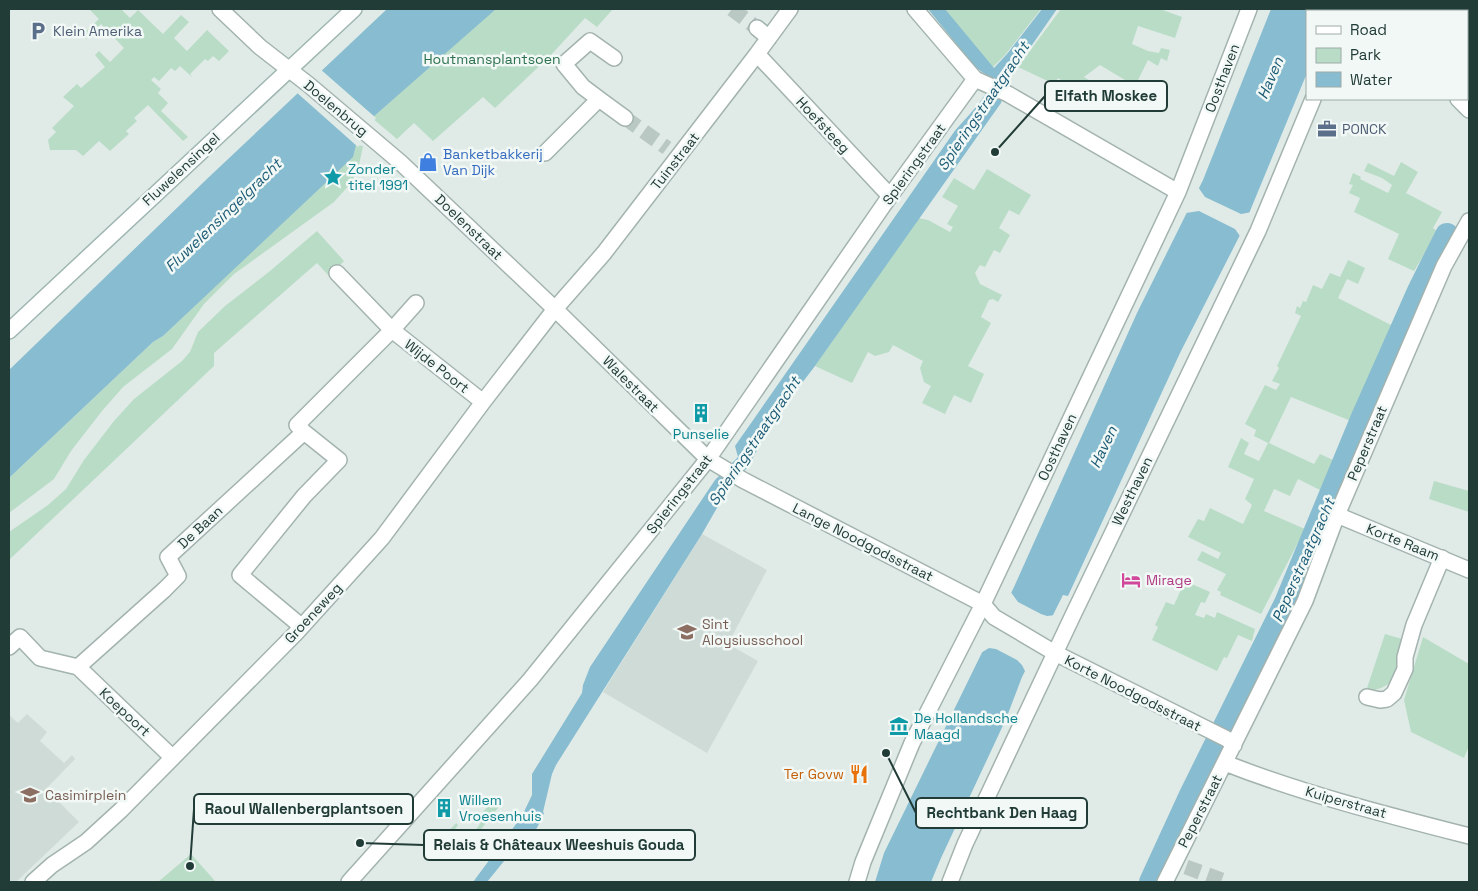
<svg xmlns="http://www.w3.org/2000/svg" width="1478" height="891" font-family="'Space Grotesk',sans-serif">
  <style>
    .built { fill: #cedbd7 }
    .green { fill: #b9dcc7 }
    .water { fill: #88bcd0 }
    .pier { fill: #e0ebe7 }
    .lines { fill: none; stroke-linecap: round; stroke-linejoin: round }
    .canal { stroke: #88bcd0; stroke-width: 24 }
    .minor-tunnel { stroke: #bac8c4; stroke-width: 15; stroke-dasharray: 15 8; stroke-linecap: butt }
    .pedestrian-casing { stroke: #a3b3af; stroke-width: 18 }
    .minor-casing { stroke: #a3b3af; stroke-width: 18 }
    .secondary-casing { stroke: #9fb6b1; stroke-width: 18 }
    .pedestrian { stroke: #fff; stroke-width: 15 }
    .minor { stroke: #fff; stroke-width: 15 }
    .secondary { stroke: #fff; stroke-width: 15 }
    .labels { text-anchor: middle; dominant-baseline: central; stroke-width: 5; stroke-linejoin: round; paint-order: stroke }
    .service-label { font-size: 14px; fill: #4e5e75; stroke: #f1f8f5; text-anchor: start }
    .park-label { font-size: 14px; fill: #2c714f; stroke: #f1f8f5 }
    .street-label { font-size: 14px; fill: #213b37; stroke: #f1f8f5 }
    .shop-label { font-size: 14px; fill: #366cbe; stroke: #f1f8f5; text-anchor: start }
    .culture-label { font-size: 14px; fill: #0d838f; stroke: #f1f8f5; text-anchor: start }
    .hotel-label { font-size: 14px; fill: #b23c85; stroke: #f1f8f5; text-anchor: start }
    .education-label { font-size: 14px; fill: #785e54; stroke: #f1f8f5; text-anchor: start }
    .food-label { font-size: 14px; fill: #c56008; stroke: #f1f8f5; text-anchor: end }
    .water-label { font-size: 15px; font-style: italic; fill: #1c5b76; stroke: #f1f8f5 }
    .leader { fill: none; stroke: #213b37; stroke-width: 2 }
    .callout-dot { fill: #213b37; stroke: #f1f8f5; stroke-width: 2 }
    .callout { fill: #f1f8f5; stroke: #213b37; stroke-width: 2 }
    .callout-label { font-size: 15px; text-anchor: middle; font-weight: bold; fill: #213b37 }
  </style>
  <rect width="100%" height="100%" fill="#e0ebe7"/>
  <!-- built -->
  <path class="built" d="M 702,534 L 767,570 L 728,644 L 758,661 L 707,753 L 603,692 Z
    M 27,714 L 47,732 L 40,741 L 64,763 L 72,755 L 75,759 L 46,789 L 79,822 L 16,882 L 9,882 L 9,715 L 18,723 Z"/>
  <!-- green -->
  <path class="green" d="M 89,9 L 121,9 L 130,18 L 138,10 L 163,34 L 181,15 L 189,22 L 174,38 L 187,51 L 207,30 L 229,51 L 219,61 L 213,56 L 208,61 L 205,59 L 190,74 L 193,78 L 180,66 L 175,71 L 171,68 L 159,81 L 154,77 L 151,80 L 161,89 L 158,93 L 168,103 L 161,111 L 188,137 L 183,141 L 148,105 L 134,118 L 137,121 L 126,131 L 129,134 L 110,151 L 99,141 L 83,156 L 76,150 L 50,150 L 48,140 L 56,132 L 52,128 L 74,106 L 63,97 L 77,84 L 81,88 L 105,67 L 95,55 L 99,51 L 110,62 L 124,48 L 101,24 L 86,39 L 82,35 L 99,19 Z
    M 493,9 L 613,9 L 597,27 L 585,18 L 550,56 L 495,108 L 483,97 L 433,141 L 414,123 L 397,139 L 372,118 Z
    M 929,9 L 1041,9 L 1005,55 L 986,74 Z
    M 1061,9 L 1160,9 L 1182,17 L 1175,38 L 1138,26 L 1132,44 L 1148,51 L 1159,53 L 1161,48 L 1170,50 L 1167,61 L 1161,58 L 1158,66 L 1148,60 L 1135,86 L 1100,65 L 1084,77 L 1100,87 L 1090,106 L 1079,101 L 1067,93 L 1070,86 L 1058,78 L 1054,84 L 1018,67 Z
    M 356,145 L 363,146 L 359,165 L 351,183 L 334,202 L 234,274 L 204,304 L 172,349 L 123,387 L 102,411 L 71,451 L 54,479 L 9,513 L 9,478 L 153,342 L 163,336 L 246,256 Z
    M 1401,162 L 1418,172 L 1406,193 L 1442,212 L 1433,228 L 1438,232 L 1414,271 L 1388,259 L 1399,234 L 1354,212 L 1360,198 L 1349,193 L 1353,185 L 1349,184 L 1353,173 L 1361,177 L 1360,179 L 1388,193 L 1392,185 L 1382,178 L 1364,171 L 1368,163 L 1394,176 Z
    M 987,169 L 1031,195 L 1019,215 L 1009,210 L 999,228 L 1010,235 L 1000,253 L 994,250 L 985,267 L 980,265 L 975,273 L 980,284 L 1002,295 L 998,302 L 993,299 L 989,300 L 981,317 L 991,323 L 968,366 L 984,374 L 971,403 L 954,395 L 945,414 L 922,403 L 931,386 L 924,382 L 920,368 L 923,361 L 893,345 L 889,352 L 875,356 L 868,352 L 852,383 L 815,366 L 918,218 L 928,220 L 950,232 L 953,227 L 947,224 L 958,206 L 942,197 L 954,178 L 974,190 Z
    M 317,231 L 344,261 L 329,276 L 317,263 L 214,353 L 214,366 L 9,560 L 9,532 L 48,505 L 66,489 L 84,460 L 114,421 L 134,399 L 182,361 L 190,352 L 198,332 L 225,306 L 270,271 Z
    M 1348,260 L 1365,268 L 1358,284 L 1347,279 L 1338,298 L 1391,325 L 1351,421 L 1291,397 L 1269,443 L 1314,464 L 1320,454 L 1333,460 L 1324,492 L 1298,479 L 1290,496 L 1274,489 L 1264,511 L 1305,529 L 1261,614 L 1220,595 L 1221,592 L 1217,590 L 1226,574 L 1197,560 L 1202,551 L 1218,559 L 1221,553 L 1188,537 L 1198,519 L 1204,521 L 1210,508 L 1243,524 L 1252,505 L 1245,499 L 1254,479 L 1228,467 L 1241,438 L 1249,443 L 1244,454 L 1259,461 L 1268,443 L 1254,436 L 1256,430 L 1245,424 L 1265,385 L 1276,390 L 1280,384 L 1272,381 L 1279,368 L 1277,366 L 1301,316 L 1295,313 L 1297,306 L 1300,308 L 1303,301 L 1306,302 L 1313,285 L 1322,289 L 1330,273 L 1340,277 Z
    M 1434,481 L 1469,491 L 1469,512 L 1429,499 Z
    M 1185,581 L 1210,592 L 1205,603 L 1201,602 L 1195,615 L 1204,618 L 1206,614 L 1215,618 L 1217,612 L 1255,629 L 1252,641 L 1238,635 L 1227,658 L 1224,657 L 1217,671 L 1152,640 L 1158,627 L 1155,625 L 1166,602 L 1174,605 Z
    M 1385,634 L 1402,639 C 1394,666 1403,688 1366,691 Z
    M 1423,637 L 1469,664 L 1469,746 L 1464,758 L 1411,732 L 1404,700 Z
    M 495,798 L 502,803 L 478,833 L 475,831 L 480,824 L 482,813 Z
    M 456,823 L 458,825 L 452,834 L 451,843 L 438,856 L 428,853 Z
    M 191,854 L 216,882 L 158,882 Z"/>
  <!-- water -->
  <path class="water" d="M 387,9 L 496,9 L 372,118 L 356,145 L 353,157 L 163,336 L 153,342 L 9,478 L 9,370 L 209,177 Z
    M 928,9 L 945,9 L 994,68 L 1007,54 L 1042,9 L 1057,9 L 1009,78 L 1006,83 L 1001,103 L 815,366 L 776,417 L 747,468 L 729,487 L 702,534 L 556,765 L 552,774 L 543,812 L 544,813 L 537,828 L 517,845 L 487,882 L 473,882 L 522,816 L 532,795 L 532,774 L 582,693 L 583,685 L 590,667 L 715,480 L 738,457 L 735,446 L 954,132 C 967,116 987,99 992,79 L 975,67 Z
    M 1271,9 L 1314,9 L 1317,11 L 1307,11 L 1307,73 L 1250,211 L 1239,237 L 1180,353 L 1068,596 L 1063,595 L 1022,677 L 1006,719 L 941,858 L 931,882 L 875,882 L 884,853 L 1014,587 L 1137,313 L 1203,180 Z"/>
  <!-- pier -->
  <path class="pier" d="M 319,68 L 376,118 L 358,147 L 295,91 Z
    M 1198,187 L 1205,197 L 1241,214 L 1252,212 L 1240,236 L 1235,229 L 1199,211 L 1186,213 Z
    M 1010,591 L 1018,602 L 1041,614 L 1047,616 L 1056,615 L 1026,673 L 1022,665 L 1017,660 L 996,649 L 989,648 L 979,654 Z"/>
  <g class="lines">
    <!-- canal -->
    <path class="canal" d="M 1151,882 L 1191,795 L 1286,603 L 1363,417 L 1419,291 L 1447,235"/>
    <!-- minor-tunnel -->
    <path class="minor-tunnel" d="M 732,9 L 757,28
      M 625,118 L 667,148
      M 1186,867 L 1227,882"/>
    <!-- pedestrian casing -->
    <g class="pedestrian-casing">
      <path id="pedestrian" d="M 164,590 L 178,576 L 168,557 L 304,432 L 298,426
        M 301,626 L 240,575 L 304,496 L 339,460 L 304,432
        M 1367,697 L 1380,700 L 1387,699 L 1394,693 L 1405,669 L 1405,657 L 1414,625 L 1442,558"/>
    </g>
    <!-- minor casing -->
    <g class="minor-casing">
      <path id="minor" d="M 220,9 L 260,47 L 309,85 L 400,162 L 555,309 L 708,459 L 743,480 L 983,604 L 994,617 L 1055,653 L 1227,739 L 1234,745
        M 915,9 L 975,79 L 1008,94 L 1178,192
        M 1406,11 L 1410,9
        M 757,28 L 769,38
        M 757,54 L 890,196
        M 599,99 L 583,87 L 564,64 L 590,41 L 614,58
        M 1458,99 L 1469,110
        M 545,153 L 599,99 L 625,118
        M 416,303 L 392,330 L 483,402
        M 297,425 L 392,330 L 337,273
        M 1337,515 L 1469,570
        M 9,647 L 20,637 L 40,658 L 78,667 L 172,757
        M 78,667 L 164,590
        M 1225,763 C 1304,794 1387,815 1469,836
        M 33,882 L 52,865 L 86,842 L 121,810 L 296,633 L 382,538 L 483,402 L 555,309 L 604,253 L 757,54 L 790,9
        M 349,882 L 530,680 L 708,459 L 885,203 L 975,79
        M 857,882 L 863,862 L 912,743 L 983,604 L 1178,192 L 1249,9
        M 950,882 L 965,844 L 1073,615 L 1258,231 L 1313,99
        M 1165,882 L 1305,601 L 1337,515 L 1444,266 L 1469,221"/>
    </g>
    <!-- secondary casing -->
    <g class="secondary-casing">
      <path id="secondary" d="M 1447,9 L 1450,11
        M 1467,25 L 1469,27
        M 9,331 L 354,9"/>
    </g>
    <!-- pedestrian -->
    <use href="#pedestrian" class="pedestrian"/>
    <!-- minor -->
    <use href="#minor" class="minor"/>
    <!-- secondary -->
    <use href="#secondary" class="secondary"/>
  </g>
  <!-- icons -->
  <defs>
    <g id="parking-bare" transform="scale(1.5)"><path d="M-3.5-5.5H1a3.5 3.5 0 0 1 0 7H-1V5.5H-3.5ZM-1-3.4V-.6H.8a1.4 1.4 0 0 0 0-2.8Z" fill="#5c6f8a" stroke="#f1f8f5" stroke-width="2.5" paint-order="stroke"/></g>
    <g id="office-bare" transform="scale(1.5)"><path d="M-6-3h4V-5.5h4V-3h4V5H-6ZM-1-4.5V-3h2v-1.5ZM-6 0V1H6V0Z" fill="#5c6f8a" stroke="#f1f8f5" stroke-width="2.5" paint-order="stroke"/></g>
    <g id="shop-bare" transform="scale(1.5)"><path d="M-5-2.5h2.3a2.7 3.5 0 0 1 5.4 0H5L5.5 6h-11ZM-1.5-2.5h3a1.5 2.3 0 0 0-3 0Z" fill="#3f7fe0" stroke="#f1f8f5" stroke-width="2.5" paint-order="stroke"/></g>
    <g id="sight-bare" transform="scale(1.5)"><path d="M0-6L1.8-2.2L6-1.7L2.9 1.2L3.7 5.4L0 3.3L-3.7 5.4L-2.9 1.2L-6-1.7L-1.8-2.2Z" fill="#0f9aa8" stroke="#f1f8f5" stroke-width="2.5" paint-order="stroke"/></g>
    <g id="building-bare" transform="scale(1.5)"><path d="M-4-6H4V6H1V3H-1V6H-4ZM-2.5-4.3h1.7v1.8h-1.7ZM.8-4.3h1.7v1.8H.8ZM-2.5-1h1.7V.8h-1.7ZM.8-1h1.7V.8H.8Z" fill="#0f9aa8" stroke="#f1f8f5" stroke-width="2.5" paint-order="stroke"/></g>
    <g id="hotel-bare" transform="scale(1.5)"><path d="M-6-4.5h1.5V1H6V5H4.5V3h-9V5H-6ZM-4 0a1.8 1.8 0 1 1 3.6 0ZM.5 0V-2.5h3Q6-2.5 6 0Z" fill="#d1479c" stroke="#f1f8f5" stroke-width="2.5" paint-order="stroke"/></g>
    <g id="school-bare" transform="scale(1.5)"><path d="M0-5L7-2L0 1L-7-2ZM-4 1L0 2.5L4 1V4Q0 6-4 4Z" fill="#8d6e63" stroke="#f1f8f5" stroke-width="2.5" paint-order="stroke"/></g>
    <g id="museum-bare" transform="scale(1.5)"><path d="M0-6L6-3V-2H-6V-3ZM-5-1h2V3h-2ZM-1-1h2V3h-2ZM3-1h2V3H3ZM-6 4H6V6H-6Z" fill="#0f9aa8" stroke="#f1f8f5" stroke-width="2.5" paint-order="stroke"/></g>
    <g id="restaurant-bare" transform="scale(1.5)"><path d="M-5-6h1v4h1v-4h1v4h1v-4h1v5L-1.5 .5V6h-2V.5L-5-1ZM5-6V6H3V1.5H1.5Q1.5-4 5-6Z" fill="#e8710a" stroke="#f1f8f5" stroke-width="2.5" paint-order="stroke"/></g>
  </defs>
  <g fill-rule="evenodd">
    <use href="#parking-bare" x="38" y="31"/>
    <use href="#office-bare" x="1327" y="129"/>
    <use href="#shop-bare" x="428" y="162"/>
    <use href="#sight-bare" x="333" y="177"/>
    <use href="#building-bare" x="701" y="413"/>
    <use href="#hotel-bare" x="1131" y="580"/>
    <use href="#school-bare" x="687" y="632"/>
    <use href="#museum-bare" x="899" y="726"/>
    <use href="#restaurant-bare" x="859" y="774"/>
    <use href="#school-bare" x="30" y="795"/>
    <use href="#building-bare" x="444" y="808"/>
  </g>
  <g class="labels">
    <!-- service labels -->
    <g class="service-label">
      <text x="53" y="31">Klein Amerika</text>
      <text x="1342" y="129">PONCK</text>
    </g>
    <!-- park labels -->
    <g class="park-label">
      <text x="492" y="59">Houtmansplantsoen</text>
    </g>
    <!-- street labels -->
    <g class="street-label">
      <text transform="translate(1222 78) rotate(-69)">Oosthaven</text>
      <text transform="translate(336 108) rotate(40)">Doelenbrug</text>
      <text transform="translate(823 125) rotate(47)">Hoefsteeg</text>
      <text transform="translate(675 161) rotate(-52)">Tuinstraat</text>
      <text transform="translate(914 164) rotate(-54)">Spieringstraat</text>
      <text transform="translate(181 169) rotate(-43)">Fluwelensingel</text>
      <text transform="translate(469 227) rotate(44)">Doelenstraat</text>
      <text transform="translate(437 366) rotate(38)">Wijde Poort</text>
      <text transform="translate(631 384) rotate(45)">Walestraat</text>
      <text transform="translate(1367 443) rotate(-67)">Peperstraat</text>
      <text transform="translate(1057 447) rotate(-65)">Oosthaven</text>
      <text transform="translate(1132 491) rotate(-64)">Westhaven</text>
      <text transform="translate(679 494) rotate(-52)">Spieringstraat</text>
      <text transform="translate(200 527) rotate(-43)">De Baan</text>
      <text transform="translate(863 542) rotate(27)">Lange Noodgodsstraat</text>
      <text transform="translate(1403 542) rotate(22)">Korte Raam</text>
      <text transform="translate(313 613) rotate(-47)">Groeneweg</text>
      <text transform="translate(1133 693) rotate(27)">Korte Noodgodsstraat</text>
      <text transform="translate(125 712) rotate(43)">Koepoort</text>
      <text transform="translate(1346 802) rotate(16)">Kuiperstraat</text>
      <text transform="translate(1200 811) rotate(-63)">Peperstraat</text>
    </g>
    <!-- shop labels -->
    <g class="shop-label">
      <text x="443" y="154">Banketbakkerij<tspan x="443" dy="16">Van Dijk</tspan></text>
    </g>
    <!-- culture labels -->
    <g class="culture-label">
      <text x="348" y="169">Zonder<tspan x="348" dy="16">titel 1991</tspan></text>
      <text x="701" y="434" text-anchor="middle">Punselie</text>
      <text x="914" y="718">De Hollandsche<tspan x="914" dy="16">Maagd</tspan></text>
      <text x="459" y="800">Willem<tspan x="459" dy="16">Vroesenhuis</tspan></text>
    </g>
    <!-- hotel labels -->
    <g class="hotel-label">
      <text x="1146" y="580">Mirage</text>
    </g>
    <!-- education labels -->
    <g class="education-label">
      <text x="702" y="624">Sint<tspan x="702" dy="16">Aloysiusschool</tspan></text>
      <text x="45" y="795">Casimirplein</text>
    </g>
    <!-- food labels -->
    <g class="food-label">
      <text x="844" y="774">Ter Govw</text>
    </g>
    <!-- water labels -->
    <g class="water-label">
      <text transform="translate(1270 78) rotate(-67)">Haven</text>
      <text transform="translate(983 106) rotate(-56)">Spieringstraatgracht</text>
      <text transform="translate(223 215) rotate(-44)">Fluwelensingelgracht</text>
      <text transform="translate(754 441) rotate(-56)">Spieringstraatgracht</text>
      <text transform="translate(1103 447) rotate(-65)">Haven</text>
      <text transform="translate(1303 560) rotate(-66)">Peperstraatgracht</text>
    </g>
  </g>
  <!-- callouts -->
  <path class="leader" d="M995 152L1045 96M190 866L194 809M886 753L916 813M360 843L424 845"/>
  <g class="callout-dot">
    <circle cx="995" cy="152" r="5"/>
    <circle cx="190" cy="866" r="5"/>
    <circle cx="886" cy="753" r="5"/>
    <circle cx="360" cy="843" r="5"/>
  </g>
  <g class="callout">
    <rect x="1045" y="81" width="122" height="30" rx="5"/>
    <rect x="194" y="794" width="219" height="30" rx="5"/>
    <rect x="916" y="798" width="171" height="30" rx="5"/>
    <rect x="424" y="830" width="271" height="30" rx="5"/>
  </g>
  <g class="callout-label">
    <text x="1106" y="101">Elfath Moskee</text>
    <text x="304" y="814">Raoul Wallenbergplantsoen</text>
    <text x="1002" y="818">Rechtbank Den Haag</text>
    <text x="559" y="850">Relais &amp; Châteaux Weeshuis Gouda</text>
  </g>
  <!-- border -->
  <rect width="1478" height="891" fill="none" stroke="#213b37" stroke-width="20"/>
  <!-- legend -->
  <rect x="1306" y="10" width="162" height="90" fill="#f1f8f5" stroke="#9eaca9"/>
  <rect x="1316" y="26" width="25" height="8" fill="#ffffff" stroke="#9eaca9"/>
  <text x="1350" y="35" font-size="15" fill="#213b37">Road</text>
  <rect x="1316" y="48" width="25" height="15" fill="#b9dcc7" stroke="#9eaca9"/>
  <text x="1350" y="60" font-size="15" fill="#213b37">Park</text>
  <rect x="1316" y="72" width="25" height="15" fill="#88bcd0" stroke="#9eaca9"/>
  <text x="1350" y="85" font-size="15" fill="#213b37">Water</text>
</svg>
